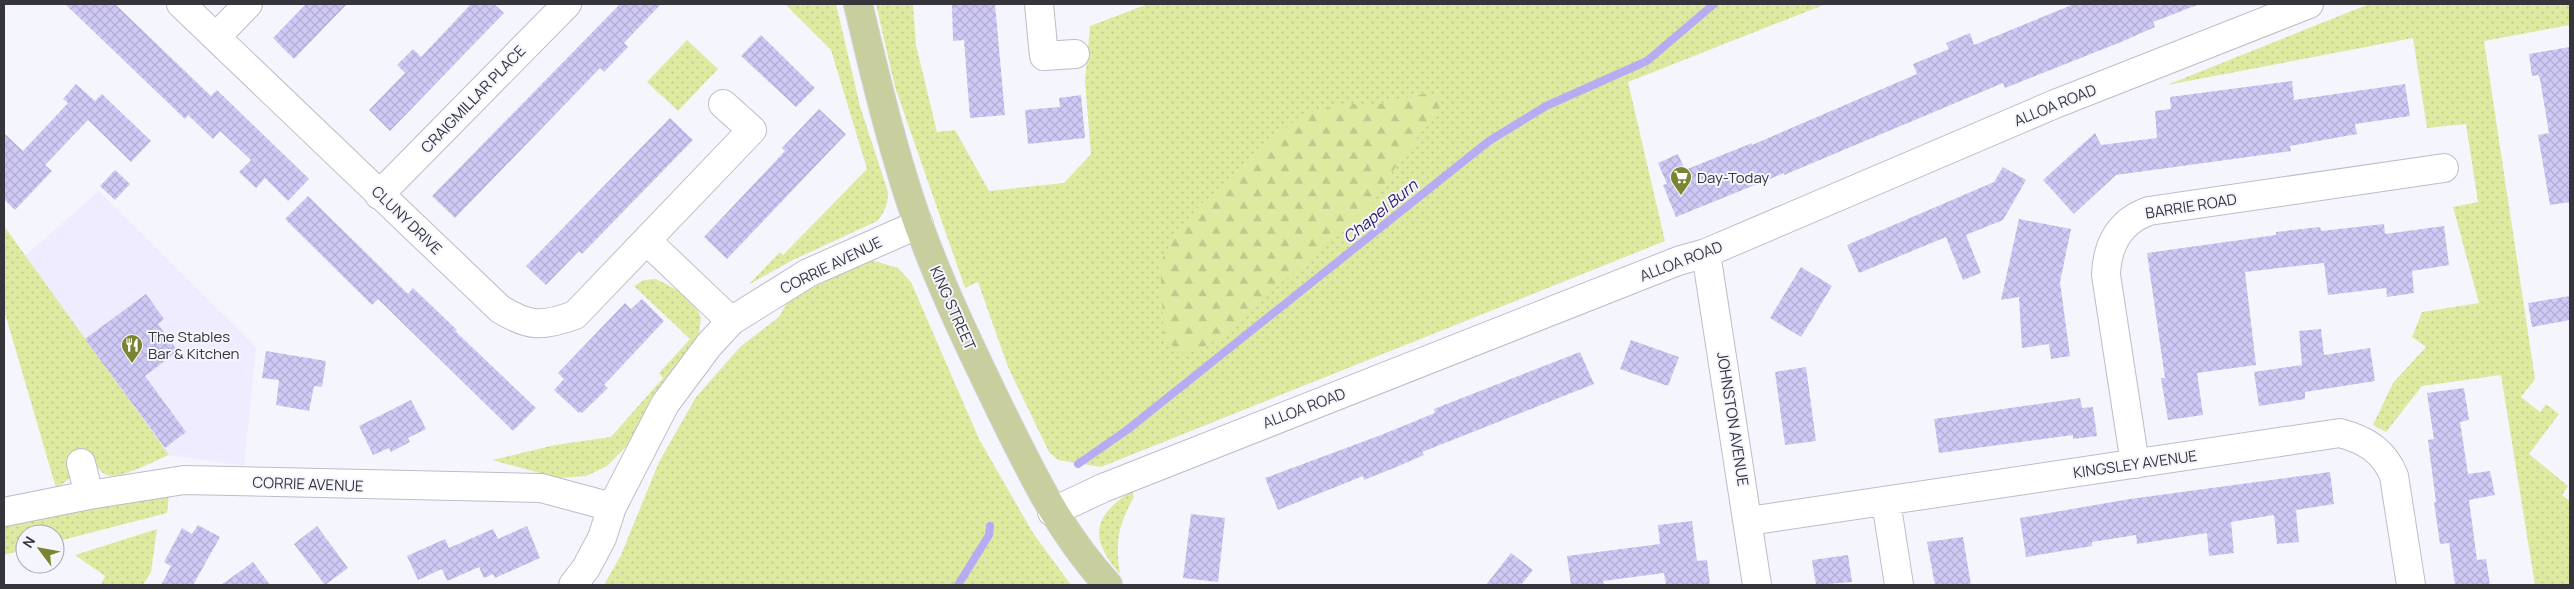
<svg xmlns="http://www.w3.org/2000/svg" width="2574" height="589" font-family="Manrope,sans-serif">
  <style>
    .built { fill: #eeecfe }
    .green { fill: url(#green-dots) }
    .forest { fill: url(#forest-firs) }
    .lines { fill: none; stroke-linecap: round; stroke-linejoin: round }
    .stream { stroke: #b7acf4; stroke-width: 8 }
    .building { fill: url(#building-cross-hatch) }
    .minor-casing { stroke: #bebcca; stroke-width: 30 }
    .major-casing { stroke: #d3d3d4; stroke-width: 30 }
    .minor { stroke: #fff; stroke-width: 28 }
    .major { stroke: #c8ce9e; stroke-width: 28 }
    .labels { text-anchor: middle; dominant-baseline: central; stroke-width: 4; stroke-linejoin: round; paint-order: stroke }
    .street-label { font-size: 15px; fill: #35353b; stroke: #f5f5fe }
    .poi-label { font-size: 15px; fill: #35353b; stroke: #f5f5fe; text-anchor: start }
    .water-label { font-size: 16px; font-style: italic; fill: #311868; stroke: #f5f5fe }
  </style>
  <defs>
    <pattern id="green-dots" width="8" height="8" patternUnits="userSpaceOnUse" patternTransform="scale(1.25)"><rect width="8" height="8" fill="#dfeaa1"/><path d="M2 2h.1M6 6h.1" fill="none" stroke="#c0c98c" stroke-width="1.8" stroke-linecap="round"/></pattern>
    <pattern id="forest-firs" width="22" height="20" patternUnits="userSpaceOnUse" patternTransform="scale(1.25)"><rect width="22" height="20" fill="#dfeaa1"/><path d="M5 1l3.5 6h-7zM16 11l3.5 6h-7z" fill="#c0c98c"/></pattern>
    <pattern id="building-cross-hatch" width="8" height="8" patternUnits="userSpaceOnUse" patternTransform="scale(1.25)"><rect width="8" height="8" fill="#cfc9f5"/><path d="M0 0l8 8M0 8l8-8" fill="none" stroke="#b2add3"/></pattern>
  </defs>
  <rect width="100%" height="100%" fill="#f5f5fe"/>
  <!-- built -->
  <path class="built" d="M 99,191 L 256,347 L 244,466 L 169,455 L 25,256 Z"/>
  <!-- green -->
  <path class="green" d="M 787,4 L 836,4 L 860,106 L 888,192 C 888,204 885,212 877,221 L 789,262 L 748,285 L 780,252 L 783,255 L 867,169 L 831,50 L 786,5 Z
    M 876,4 L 913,4 L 916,45 L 937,132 L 955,130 L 989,191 L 1064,183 L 1091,154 L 1085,81 L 1090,26 L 1148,4 L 1826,4 L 1628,82 L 1665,241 L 1101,467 L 1058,460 L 1049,452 L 1008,367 L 978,282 L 965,288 L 895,87 Z
    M 2369,4 L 2570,4 L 2570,25 L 2484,41 L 2535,379 L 2521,397 L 2540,412 L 2546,404 L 2559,414 L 2529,454 L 2568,486 L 2562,495 L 2570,501 L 2570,585 L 2535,585 L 2501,375 L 2422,386 L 2386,432 L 2373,425 L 2393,383 L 2426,347 L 2412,337 L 2422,312 L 2479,303 L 2453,207 L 2478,202 L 2466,124 L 2427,128 L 2413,38 L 2167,85 Z
    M 687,40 L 718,69 L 678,111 L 647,82 Z
    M 4,226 L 169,455 C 156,460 120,480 107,475 C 99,472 96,464 92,457 C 80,467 69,481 56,488 L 4,310 Z
    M 871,260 L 898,268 L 911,282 L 979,439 L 1033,533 L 1071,585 L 604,585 L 621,555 L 659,462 L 696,397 L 741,346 L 779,317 L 789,299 Z
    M 655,279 C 670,284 674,292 690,293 L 701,318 L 698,341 L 650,406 L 628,445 L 607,466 L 586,476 L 558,478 L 492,460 L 555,445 L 611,437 L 663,378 L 659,373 L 690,339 L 634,286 L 644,280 Z
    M 1132,491 L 1134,497 C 1118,526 1115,542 1120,574 C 1089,539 1092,516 1132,491 Z
    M 169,494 L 167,513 L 55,542 L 55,534 L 25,534 L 25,549 L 4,555 L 4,527 L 68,512 Z
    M 157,529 L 151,572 L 143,585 L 101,585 L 105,576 L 75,555 Z"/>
  <!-- forest -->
  <path class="forest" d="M 1422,94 L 1438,96 L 1441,104 L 1438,111 L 1400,160 L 1367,212 L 1263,298 L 1233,331 L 1196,351 L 1182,353 L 1164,339 L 1160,263 L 1174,237 L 1197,208 L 1301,115 L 1342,104 L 1380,104 Z"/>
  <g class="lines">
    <!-- stream -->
    <path class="stream" d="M 1078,464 L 1127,430 L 1489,141 L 1546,106 L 1647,61 L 1714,4
      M 958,585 L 989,535 L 990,526"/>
  </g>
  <!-- building -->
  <path class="building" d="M 65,4 L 115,4 L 211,96 L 217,90 L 309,179 L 288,201 L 265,178 L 256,188 L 239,172 L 251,160 L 220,131 L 213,139 L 188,115 L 185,119 Z
    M 306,4 L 347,4 L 294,59 L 273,38 Z
    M 471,4 L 494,4 L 504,13 L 390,131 L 369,110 L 405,73 L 397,65 L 413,49 L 421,57 Z
    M 620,4 L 661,4 L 624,43 L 628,47 L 604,72 L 600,68 L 455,218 L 432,196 Z
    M 952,4 L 995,4 L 1005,115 L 970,118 L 964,40 L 953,41 Z
    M 2074,4 L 2197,5 L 2153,22 L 2155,27 L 2121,42 L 2005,88 L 2003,83 L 1784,175 L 1784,173 L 1676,217 L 1663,185 L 1667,184 L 1658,163 L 1678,154 L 1685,170 L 1752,143 L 1752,145 L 1917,74 L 1913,64 L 1949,49 L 1946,43 L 1970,33 L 1974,45 Z
    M 761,35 L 815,88 L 796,107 L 741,56 Z
    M 2570,47 L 2570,202 L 2550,205 L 2538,135 L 2549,133 L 2540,79 L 2538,75 L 2532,76 L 2529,54 Z
    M 2292,81 L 2294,100 L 2405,84 L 2410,116 L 2355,124 L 2357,134 L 2290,146 L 2291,151 L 2116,175 L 2074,214 L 2043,180 L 2095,133 L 2101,145 L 2157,138 L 2155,111 L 2171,109 L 2170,97 Z
    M 76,84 L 95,101 L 102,94 L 151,141 L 131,162 L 88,120 L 45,165 L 52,171 L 15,210 L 4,199 L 4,133 L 23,151 L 68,103 L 63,99 Z
    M 1081,95 L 1085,138 L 1028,144 L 1025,110 L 1060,107 L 1059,98 Z
    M 819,109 L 846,134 L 727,259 L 704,237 L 785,151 L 782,148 Z
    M 670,118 L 693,140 L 582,254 L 579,251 L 546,285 L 526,266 Z
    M 2003,167 L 2026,180 L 2003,220 L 1966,235 L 1981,273 L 1963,280 L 1946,237 L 1859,273 L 1847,245 L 1994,182 Z
    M 115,170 L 130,184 L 115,200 L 100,186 Z
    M 308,196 L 408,294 L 413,288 L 457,330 L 455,331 L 536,408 L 513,431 L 378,299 L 372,305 L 285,219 Z
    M 2019,219 L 2071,229 L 2060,282 L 2070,356 L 2051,359 L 2049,344 L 2022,348 L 2019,297 L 2001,300 Z
    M 2384,224 L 2385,234 L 2444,226 L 2449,265 L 2412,271 L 2414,293 L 2387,297 L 2386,288 L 2328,295 L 2324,263 L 2245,272 L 2256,365 L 2197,373 L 2203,415 L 2168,420 L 2161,378 L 2165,378 L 2147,253 L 2276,235 L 2276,232 L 2320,227 L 2321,231 Z
    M 1801,267 L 1832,286 L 1801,337 L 1770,318 Z
    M 146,294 L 164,319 L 158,324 L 178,351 L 145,376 L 186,432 L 165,448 L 85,339 Z
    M 2570,296 L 2570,320 L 2532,327 L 2528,303 Z
    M 642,299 L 664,321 L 604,385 L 608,388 L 582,413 L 580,411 L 579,413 L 554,390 L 564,379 L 558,373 L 625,303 L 631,309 Z
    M 2321,329 L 2324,355 L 2370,348 L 2375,381 L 2305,392 L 2305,399 L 2259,406 L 2254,372 L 2302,365 L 2299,331 Z
    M 1631,340 L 1679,357 L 1668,386 L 1620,369 Z
    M 266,351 L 326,361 L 322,387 L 314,386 L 309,411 L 276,405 L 279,380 L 262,378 Z
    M 1580,352 L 1594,384 L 1422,452 L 1424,455 L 1394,468 L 1364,480 L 1363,476 L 1278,510 L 1265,478 L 1381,435 L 1435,413 L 1434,409 Z
    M 1806,367 L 1816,441 L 1785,445 L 1775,372 Z
    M 2464,388 L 2469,420 L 2460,422 L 2468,474 L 2490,471 L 2495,495 L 2469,500 L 2477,560 L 2486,559 L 2490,585 L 2455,585 L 2449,543 L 2440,544 L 2434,502 L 2436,502 L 2428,440 L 2434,439 L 2427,393 Z
    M 2080,398 L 2082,408 L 2093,407 L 2097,436 L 2073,439 L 2073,435 L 1939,453 L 1934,419 Z
    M 411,400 L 426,429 L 408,438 L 410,442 L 391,452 L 389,448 L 373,455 L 359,426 Z
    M 2330,472 L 2334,504 L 2296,510 L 2299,542 L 2277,544 L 2274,515 L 2231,522 L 2234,553 L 2209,556 L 2207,533 L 2137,544 L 2136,535 L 2092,542 L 2092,546 L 2026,557 L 2020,518 L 2130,499 Z
    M 1191,514 L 1225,518 L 1218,582 L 1183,578 Z
    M 1692,521 L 1697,561 L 1707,560 L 1710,585 L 1666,585 L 1664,573 L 1603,581 L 1604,585 L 1571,585 L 1567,556 L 1660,544 L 1658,525 Z
    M 198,525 L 220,537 L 193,585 L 161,585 L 171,566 L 164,562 L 182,528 L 192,534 Z
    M 317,526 L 348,568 L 325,585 L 294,544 Z
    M 527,526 L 540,558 L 495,578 L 493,574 L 484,578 L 479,567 L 447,581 L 442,569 L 418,580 L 407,556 L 445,539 L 449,548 L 493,529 L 498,539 Z
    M 1963,537 L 1971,585 L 1935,585 L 1927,542 Z
    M 1511,553 L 1533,570 L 1521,585 L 1486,585 Z
    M 1848,555 L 1852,582 L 1816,585 L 1812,560 Z
    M 253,562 L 270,585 L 221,585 Z"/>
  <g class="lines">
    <!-- minor casing -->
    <g class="minor-casing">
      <path id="minor" d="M 181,4 L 500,309 C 529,327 542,327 575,315 L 752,130 L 723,104
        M 1039,4 L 1044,56 L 1075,54
        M 216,37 L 248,4
        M 379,195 L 567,4
        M 647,241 L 731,321
        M 1706,253 L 1757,585
        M 81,463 L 89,495
        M 2135,464 L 2106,275 C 2107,244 2120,221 2149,211 L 2444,168
        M 1886,501 L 1899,585
        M 4,512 L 89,495 L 184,480 L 541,488 L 612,507
        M 1052,512 L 1103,488 L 1678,261 L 1706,253 L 2055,104 L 2309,4
        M 1749,521 L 2340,433 C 2366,440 2384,451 2394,476 L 2411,585
        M 573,585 L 586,568 L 602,538 L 612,507 L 665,404 L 709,345 L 731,321 L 808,273 L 919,224"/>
    </g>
    <!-- major casing -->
    <g class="major-casing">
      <path id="major" d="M 858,4 C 875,76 894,156 919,226 C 942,289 971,349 1000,409 C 1032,474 1059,531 1108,585"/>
    </g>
    <!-- minor -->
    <use href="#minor" class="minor"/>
    <!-- major -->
    <use href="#major" class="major"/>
  </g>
  <!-- icons -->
  <defs>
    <g id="supermarket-pin" transform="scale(1.125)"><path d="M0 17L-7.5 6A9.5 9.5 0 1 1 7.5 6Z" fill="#7b8431" stroke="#f5f5fe"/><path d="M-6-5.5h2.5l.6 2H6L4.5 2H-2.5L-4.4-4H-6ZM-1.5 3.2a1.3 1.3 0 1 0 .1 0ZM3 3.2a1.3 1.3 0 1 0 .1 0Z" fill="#fff"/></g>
    <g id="restaurant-pin" transform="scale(1.125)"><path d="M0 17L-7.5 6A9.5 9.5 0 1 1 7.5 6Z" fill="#7b8431" stroke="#f5f5fe"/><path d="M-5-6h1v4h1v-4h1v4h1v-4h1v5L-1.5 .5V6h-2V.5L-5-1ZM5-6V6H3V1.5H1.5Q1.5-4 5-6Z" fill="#fff"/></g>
  </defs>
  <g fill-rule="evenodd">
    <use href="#supermarket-pin" x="1681" y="177"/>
    <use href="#restaurant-pin" x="132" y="345"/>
  </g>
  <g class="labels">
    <!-- street labels -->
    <g class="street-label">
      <text transform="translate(473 99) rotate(-46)">CRAIGMILLAR PLACE</text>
      <text transform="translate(2055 105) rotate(-22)">ALLOA ROAD</text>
      <text transform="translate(2191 206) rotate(-9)">BARRIE ROAD</text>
      <text transform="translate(407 220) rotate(44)">CLUNY DRIVE</text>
      <text transform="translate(1681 261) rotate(-21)">ALLOA ROAD</text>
      <text transform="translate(831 265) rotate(-26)">CORRIE AVENUE</text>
      <text transform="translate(953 308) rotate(66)">KING STREET</text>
      <text transform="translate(1304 408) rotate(-21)">ALLOA ROAD</text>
      <text transform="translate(1733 419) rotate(81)">JOHNSTON AVENUE</text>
      <text transform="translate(2135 464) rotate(-8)">KINGSLEY AVENUE</text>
      <text transform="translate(308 484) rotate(2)">CORRIE AVENUE</text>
    </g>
    <!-- poi labels -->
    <g class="poi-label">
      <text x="1697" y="177">Day-Today</text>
      <text x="148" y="336">The Stables<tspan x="148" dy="17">Bar &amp; Kitchen</tspan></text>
    </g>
    <!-- water labels -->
    <g class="water-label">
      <text transform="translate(1380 211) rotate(-39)">Chapel Burn</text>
    </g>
  </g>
  <!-- border -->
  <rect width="2574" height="589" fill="none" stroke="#35353b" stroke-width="10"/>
  <!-- north arrow -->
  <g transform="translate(40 549) rotate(302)"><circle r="24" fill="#f5f5fe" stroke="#a8a8b0"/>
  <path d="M0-4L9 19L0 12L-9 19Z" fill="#7b8431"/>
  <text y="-8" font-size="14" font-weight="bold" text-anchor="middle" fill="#35353b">N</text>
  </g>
</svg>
